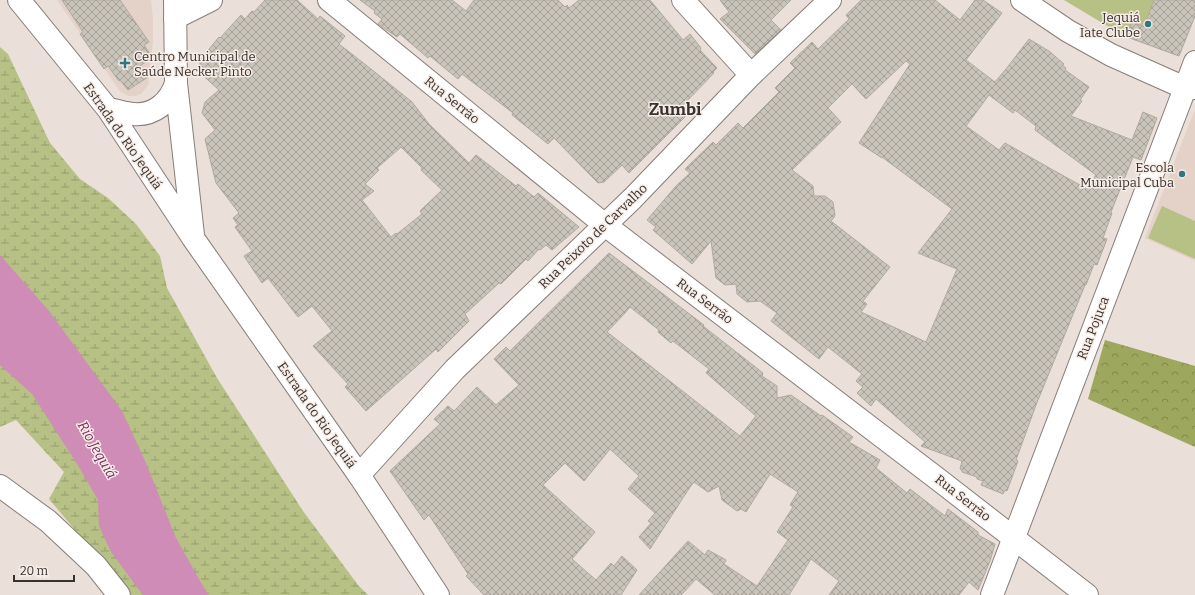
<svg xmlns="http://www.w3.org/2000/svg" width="1195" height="595" font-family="Bitter,serif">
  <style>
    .built { fill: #e4d1c8 }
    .grass { fill: #b7c085 }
    .forest { fill: url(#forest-crowns) }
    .wetland { fill: url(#wetland-marsh) }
    .water { fill: #cf8cb6 }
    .building { fill: url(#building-cross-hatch); stroke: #aea99f; fill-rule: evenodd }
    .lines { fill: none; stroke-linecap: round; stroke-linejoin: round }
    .minor-casing { stroke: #877d78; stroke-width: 24 }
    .major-casing { stroke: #877d78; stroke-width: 24 }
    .minor { stroke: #fff; stroke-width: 22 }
    .major { stroke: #fff; stroke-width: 22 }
    .poi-dot { fill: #327686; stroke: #f7ece6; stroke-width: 1.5 }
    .labels { text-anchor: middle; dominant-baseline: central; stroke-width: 3; stroke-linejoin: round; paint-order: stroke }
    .poi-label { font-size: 13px; fill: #363230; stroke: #f7ece6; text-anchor: end }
    .street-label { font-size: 13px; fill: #363230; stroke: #f7ece6 }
    .water-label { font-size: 14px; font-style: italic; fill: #7a2b62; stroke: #f7ece6 }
    .district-label { font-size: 17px; font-weight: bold; fill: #363230; stroke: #f7ece6 }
  </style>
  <defs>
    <pattern id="forest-crowns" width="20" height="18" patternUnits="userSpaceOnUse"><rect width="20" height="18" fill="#9da75d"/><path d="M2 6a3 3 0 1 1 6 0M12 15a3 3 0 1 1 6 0" fill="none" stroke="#81894d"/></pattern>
    <pattern id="wetland-marsh" width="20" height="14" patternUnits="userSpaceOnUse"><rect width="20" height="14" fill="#b7c085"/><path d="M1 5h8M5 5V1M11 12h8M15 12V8" fill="none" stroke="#969d6d"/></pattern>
    <pattern id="building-cross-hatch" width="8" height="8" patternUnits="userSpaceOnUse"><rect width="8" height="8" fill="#c9c4ba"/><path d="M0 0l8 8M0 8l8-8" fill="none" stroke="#a4a098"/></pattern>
  </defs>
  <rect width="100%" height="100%" fill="#eadfd9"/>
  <!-- built -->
  <path class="built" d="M 57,0 L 151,0 L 153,20 L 153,41 L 148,85 L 142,93 L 136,96 L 129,96 L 123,93 L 119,90 Z
    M 1195,109 L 1195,261 L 1145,238 Z"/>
  <!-- grass -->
  <path class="grass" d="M 1064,0 L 1195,0 L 1195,15 L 1179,56 L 1124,36 Z
    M 1162,206 L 1195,221 L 1195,259 L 1148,238 Z"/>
  <!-- forest -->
  <path class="forest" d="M 1105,340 L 1195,366 L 1195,447 L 1088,399 Z"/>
  <!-- wetland -->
  <path class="wetland" d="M 0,47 L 8,54 L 50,143 L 80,179 L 108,198 L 136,224 L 160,256 L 167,288 L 217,378 L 303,511 L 358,585 L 368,595 L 195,595 L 0,272 Z
    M 0,354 L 38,389 L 154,595 L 130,595 L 49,499 L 64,472 L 16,420 L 0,427 Z"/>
  <!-- water -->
  <path class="water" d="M 0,255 L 49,311 L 122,411 L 146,463 L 176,538 L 208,595 L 143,595 L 111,552 L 99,526 L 98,500 L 79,467 L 32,394 L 0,365 Z"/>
  <!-- building -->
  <path class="building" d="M 62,0 L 120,0 L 149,42 L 144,45 L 150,54 L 145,58 L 147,61 L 140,66 L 148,77 L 128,90 L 120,80 L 119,81 L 108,66 L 104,69 L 80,34 L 83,32 Z
    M 265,0 L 297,0 L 318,19 L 320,16 L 345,36 L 339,44 L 371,69 L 412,102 L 429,124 L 469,163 L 476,155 L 516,186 L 518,184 L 534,197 L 538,193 L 579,227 L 552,250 L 546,245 L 540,250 L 539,249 L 528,261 L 526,259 L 501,284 L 499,283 L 465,314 L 469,321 L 438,352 L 436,349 L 366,411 L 345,387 L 348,384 L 313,346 L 332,331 L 312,306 L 298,317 L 268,278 L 262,283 L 244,256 L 252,251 L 235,227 L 238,225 L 233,218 L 239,213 L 216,183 L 205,139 L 215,130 L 202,113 L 205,102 L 219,90 L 198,71 L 201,59 L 219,37 L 220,38 L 241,15 L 245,19 L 252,11 L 254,12 ZM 401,147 L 422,168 L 421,170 L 442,190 L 420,211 L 422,214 L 397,234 L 396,233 L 391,237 L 362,200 L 374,191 L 365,184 L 379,170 L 377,168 Z
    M 360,0 L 452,0 L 466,11 L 474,0 L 558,0 L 565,7 L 567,5 L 569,8 L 579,0 L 650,0 L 683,40 L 690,34 L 701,48 L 700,50 L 717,68 L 713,72 L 714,73 L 682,106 L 689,113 L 629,173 L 622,165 L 604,182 L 598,183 L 554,138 L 548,144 L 512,115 L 513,113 L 462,74 L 458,79 L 430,56 L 428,58 L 400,34 L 397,37 L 378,24 L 382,19 L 374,13 L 375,11 Z
    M 720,0 L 791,0 L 771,20 L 781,30 L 755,54 L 720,19 L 729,12 Z
    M 861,0 L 935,0 L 960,20 L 975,0 L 983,0 L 1002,13 L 966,60 L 995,82 L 1006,69 L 1029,39 L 1049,51 L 1064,64 L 1062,65 L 1066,68 L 1065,70 L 1089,87 L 1080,100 L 1082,101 L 1071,116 L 1132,140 L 1143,112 L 1157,118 L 1141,160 L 1133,157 L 1111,212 L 1112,213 L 1103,238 L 1107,239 L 1097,265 L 1094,264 L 1086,285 L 1085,285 L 1036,405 L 1016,460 L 1018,461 L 1007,491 L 1005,490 L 1003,494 L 981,485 L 983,481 L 977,479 L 977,477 L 962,472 L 962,470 L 960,469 L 962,461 L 921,446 L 925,442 L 876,399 L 871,406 L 857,393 L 863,387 L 856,381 L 862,374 L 828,347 L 819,359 L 771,321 L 777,313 L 760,301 L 747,302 L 737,294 L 736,284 L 725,285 L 716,278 L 711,241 L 692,264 L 653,230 L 656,227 L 647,220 L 676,186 L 690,173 L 685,169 L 713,142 L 716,145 L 738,123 L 743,128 L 779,92 L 775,88 L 795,68 L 790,63 L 812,42 L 818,49 L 849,19 L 846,15 ZM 906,61 L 910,64 L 859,143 L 882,158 L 882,157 L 952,209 L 918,253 L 957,269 L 926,342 L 861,312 L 867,304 L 863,301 L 890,267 L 831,221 L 835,216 L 833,202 L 825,196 L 814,196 L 813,186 L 792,170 L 841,122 L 828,108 L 852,84 L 866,99 ZM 989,95 L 1013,113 L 1015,110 L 1036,126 L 1035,130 L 1096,175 L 1087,189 L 1005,143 L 999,150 L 966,126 Z
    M 1154,0 L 1195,0 L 1195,16 L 1179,56 L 1127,37 L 1132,22 L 1144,27 Z
    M 609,253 L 704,325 L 703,326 L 763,373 L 762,376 L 777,386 L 777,398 L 791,395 L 821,416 L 822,415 L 853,437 L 849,442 L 880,460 L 876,468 L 907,493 L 910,489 L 945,516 L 948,509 L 978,532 L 978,535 L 995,544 L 990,561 L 978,590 L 969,582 L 959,595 L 829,595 L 839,581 L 811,559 L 789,595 L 715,595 L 696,579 L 681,595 L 639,595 L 688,541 L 705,555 L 708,550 L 726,560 L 724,564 L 757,586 L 788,540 L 777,532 L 793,507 L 790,505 L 798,492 L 770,474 L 746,512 L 741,509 L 737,511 L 722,500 L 719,486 L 708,492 L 694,482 L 690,487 L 650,549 L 639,537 L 651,523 L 648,521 L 655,513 L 628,489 L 639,476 L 610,449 L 584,481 L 565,463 L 543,485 L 595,532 L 572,559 L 596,580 L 611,563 L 614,566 L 622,556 L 637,570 L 621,595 L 484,595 L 466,576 L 468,574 L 429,515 L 424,520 L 390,471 L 440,424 L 434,419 L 448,406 L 454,411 L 477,387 L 496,405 L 519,385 L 494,359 L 506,347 L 510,351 ZM 630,307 L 659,330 L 658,332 L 671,343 L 673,341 L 709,369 L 706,373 L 756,416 L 740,436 L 607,332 L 626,312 Z"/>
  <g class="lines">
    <!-- minor casing -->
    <g class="minor-casing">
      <path id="minor" d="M 329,0 L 605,225 L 939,480 L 1087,595
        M 683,0 L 751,75
        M 175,18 L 211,0
        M 359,475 L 455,369 L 633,198 L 751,75 L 830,0
        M 0,486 L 48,521 L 96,566 L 119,595
        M 992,595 L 1195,62"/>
    </g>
    <!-- major casing -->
    <g class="major-casing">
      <path id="major" d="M 19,0 L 108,109 L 193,238 L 359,475 L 438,595
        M 175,0 L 176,83 L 193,235
        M 1022,0 L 1068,31 L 1111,55 L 1185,88 L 1195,88
        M 108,109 C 116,110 124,113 133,114 C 154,116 170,102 176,83"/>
    </g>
    <!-- minor -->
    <use href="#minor" class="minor"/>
    <!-- major -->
    <use href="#major" class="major"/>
  </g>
  <!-- markers -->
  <g class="poi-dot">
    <circle cx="1148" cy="24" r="4"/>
    <path d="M123 57h4v4h4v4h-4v4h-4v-4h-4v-4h4z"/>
    <circle cx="1182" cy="174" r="4"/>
  </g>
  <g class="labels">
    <!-- poi labels -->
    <g class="poi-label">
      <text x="1140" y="17">Jequiá<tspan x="1140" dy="15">Iate Clube</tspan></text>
      <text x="134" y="56" text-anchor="start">Centro Municipal de<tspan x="134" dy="15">Saúde Necker Pinto</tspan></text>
      <text x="1174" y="167">Escola<tspan x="1174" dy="15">Municipal Cuba</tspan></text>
    </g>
    <!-- street labels -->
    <g class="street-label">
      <text transform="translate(452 100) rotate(39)">Rua Serrão</text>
      <text transform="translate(123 136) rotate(55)">Estrada do Rio Jequiá</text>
      <text transform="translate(593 236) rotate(-44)">Rua Peixoto de Carvalho</text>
      <text transform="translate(705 301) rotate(37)">Rua Serrão</text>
      <text transform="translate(1093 328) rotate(-69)">Rua Pojuca</text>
      <text transform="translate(317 415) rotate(55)">Estrada do Rio Jequiá</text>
      <text transform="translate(963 498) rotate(38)">Rua Serrão</text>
    </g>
    <!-- water labels -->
    <g class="water-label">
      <text transform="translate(97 450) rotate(60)">Rio Jequiá</text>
    </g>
    <!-- district labels -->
    <g class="district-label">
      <text x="675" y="109">Zumbi</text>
    </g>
  </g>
  <!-- scale -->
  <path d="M14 575v6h60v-6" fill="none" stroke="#363230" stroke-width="2"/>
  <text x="20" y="575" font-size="12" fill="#363230" stroke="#f7ece6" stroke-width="3" paint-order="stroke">20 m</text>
</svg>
